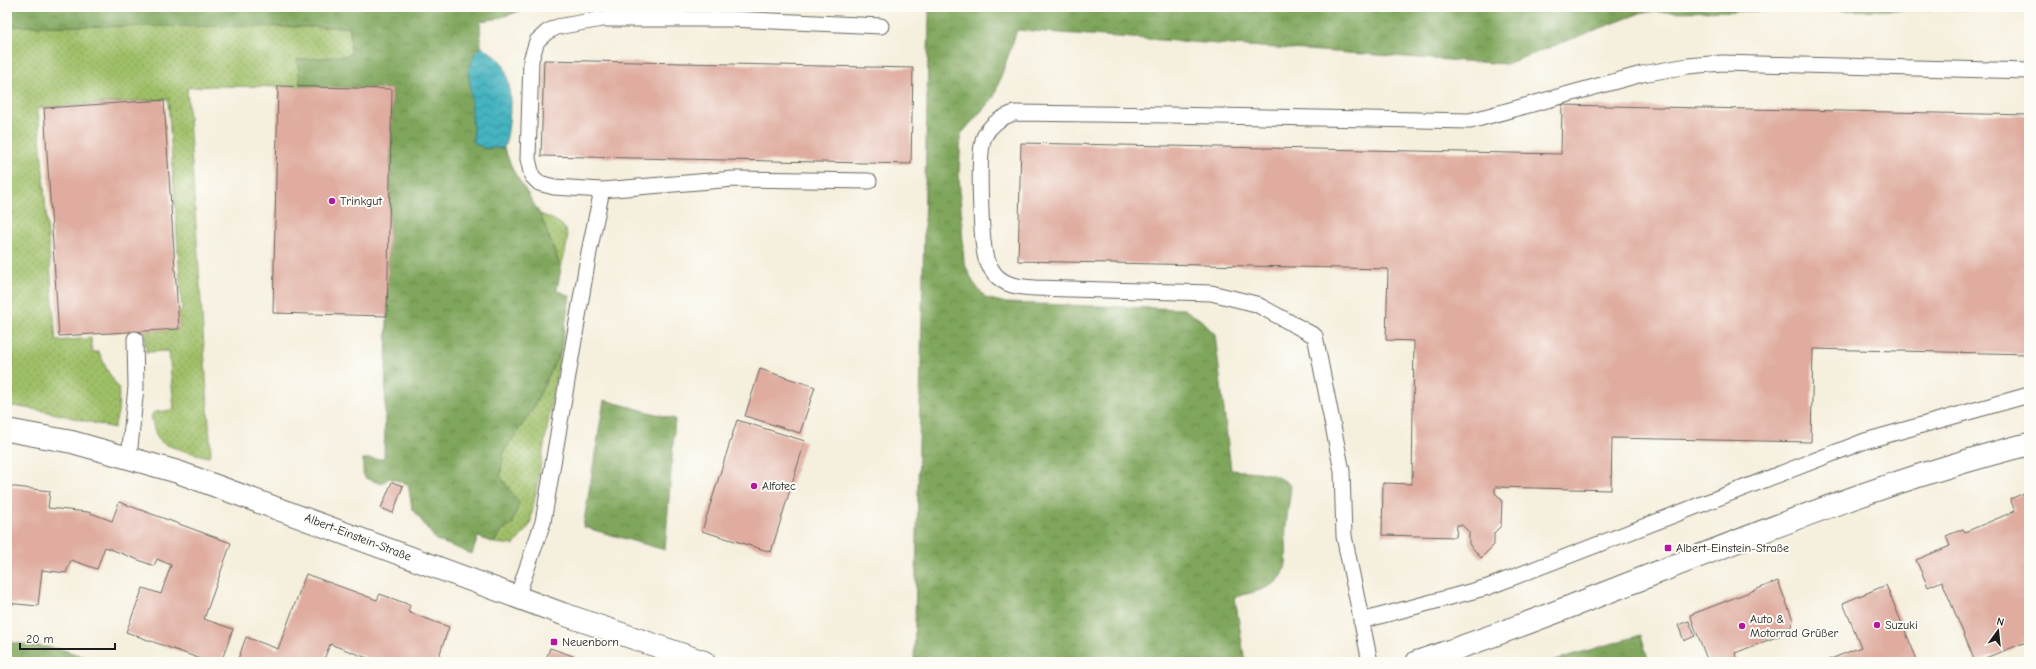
<svg xmlns="http://www.w3.org/2000/svg" width="2036" height="669" font-family="'Comic Neue',sans-serif">
  <style>
    .grass { fill: url(#grass-dots); stroke: #5e6e42 }
    .forest { fill: url(#forest-crowns); stroke: #4e613c }
    .water { fill: url(#water-waves); stroke: #30686e }
    .building { fill: #dfac9f }
    .lines { fill: none; stroke-linecap: round; stroke-linejoin: round }
    .service-casing { stroke: #686660; stroke-width: 17 }
    .tertiary-casing { stroke: #686660; stroke-width: 24 }
    .service { stroke: #fff; stroke-width: 15 }
    .tertiary { stroke: #fff; stroke-width: 22 }
    .poi-dot { fill: #b5179e; stroke: #fdfcf7; stroke-width: 1.5 }
    .labels { text-anchor: middle; dominant-baseline: central; stroke-width: 4; stroke-linejoin: round; paint-order: stroke }
    .poi-label { font-size: 12px; fill: #1c1c1c; stroke: #fdfcf7; text-anchor: start }
    .street-label { font-size: 12px; fill: #1c1c1c; stroke: #fdfcf7 }
  </style>
  <defs>
    <pattern id="grass-dots" width="8" height="8" patternUnits="userSpaceOnUse"><rect width="8" height="8" fill="#9fbf67"/><path d="M2 2h.1M6 6h.1" fill="none" stroke="#819a54" stroke-width="1.8" stroke-linecap="round"/></pattern>
    <pattern id="forest-crowns" width="20" height="18" patternUnits="userSpaceOnUse"><rect width="20" height="18" fill="#7fa65c"/><path d="M2 6a3 3 0 1 1 6 0M12 15a3 3 0 1 1 6 0" fill="none" stroke="#67864b"/></pattern>
    <pattern id="water-waves" width="16" height="10" patternUnits="userSpaceOnUse"><rect width="16" height="10" fill="#45b3c0"/><path d="M0 5q4-4 8 0t8 0" fill="none" stroke="#39919b"/></pattern>
  </defs>
  <rect width="100%" height="100%" fill="#fdfcf7"/>
  <filter id="ink" filterUnits="userSpaceOnUse"><feTurbulence type="fractalNoise" baseFrequency=".025" numOctaves="2"/><feDisplacementMap in="SourceGraphic" scale="8" xChannelSelector="R" yChannelSelector="G"/><feConvolveMatrix kernelMatrix="1 2 1 2 8 2 1 2 1" color-interpolation-filters="sRGB"/></filter>
  <filter id="wash" filterUnits="userSpaceOnUse"><feTurbulence type="fractalNoise" baseFrequency=".012" numOctaves="4" result="noise"/><feDisplacementMap in="SourceGraphic" scale="16" xChannelSelector="R" yChannelSelector="G"/><feGaussianBlur stdDeviation="0.9" result="paint"/><feColorMatrix in="noise" values="0 0 0 0 0 0 0 0 0 0 0 0 0 0 0 0 0 1.4 0 .05"/><feComposite in="paint" operator="in"/></filter>
  <g filter="url(#wash)">
    <rect width="100%" height="100%" fill="#f5efdd"/>
    <!-- grass -->
    <path class="grass" d="M 7,26 C 122,27 236,26 350,27 L 351,55 L 301,87 L 212,86 L 187,88 L 211,454 L 207,457 C 195,453 167,448 159,440 C 154,434 153,423 151,416 L 154,412 L 174,410 L 169,351 L 146,352 L 144,331 L 179,329 L 178,311 L 182,311 L 168,99 L 38,108 L 56,341 L 91,338 L 92,352 L 99,352 L 107,370 L 119,389 L 118,412 L 114,428 L 44,411 L 7,405 L 7,364 L 13,364 L 7,286 Z
      M 540,214 C 575,226 569,236 561,268 Z
      M 561,350 L 530,525 L 514,545 L 494,543 L 519,503 L 500,476 L 504,451 L 532,410 Z"/>
    <!-- forest -->
    <path class="forest" d="M 7,7 L 533,7 L 495,19 L 480,21 L 481,47 L 474,54 L 484,148 L 504,148 L 513,170 L 540,214 L 561,268 L 557,290 L 570,296 L 561,350 L 532,410 L 504,451 L 500,476 L 519,503 L 512,525 L 500,531 L 494,543 L 478,537 L 472,554 L 436,540 L 412,508 L 408,484 L 389,478 L 381,484 L 365,478 L 363,473 L 363,459 L 384,459 L 392,89 L 301,87 L 297,60 L 351,55 L 350,27 C 236,26 121,27 7,26 Z
      M 925,7 L 2029,7 L 2029,9 L 1643,12 L 1506,64 L 1017,30 L 994,97 L 961,134 L 959,174 L 964,262 L 973,282 L 986,298 L 1006,303 L 1184,309 L 1201,320 L 1215,334 L 1231,470 C 1253,472 1274,470 1291,486 C 1290,500 1287,513 1286,527 C 1284,544 1293,569 1276,582 C 1264,591 1249,593 1235,597 L 1245,662 L 914,662 L 929,13 Z
      M 604,400 L 675,419 L 665,550 L 583,527 Z
      M 1641,635 L 1649,662 L 1548,662 Z
      M 7,642 L 61,649 L 99,662 L 7,662 Z"/>
    <!-- water -->
    <path class="water" d="M 481,47 C 489,51 500,58 504,67 C 513,87 511,127 504,148 L 484,148 L 474,143 L 469,70 L 474,54 Z"/>
    <g id="blocks">
      <!-- building -->
      <path class="building" d="M 544,60 L 913,68 L 911,164 L 541,156 Z
        M 278,86 L 392,89 L 387,316 L 273,313 Z
        M 164,100 L 179,329 L 59,336 L 44,108 Z
        M 1562,105 L 2029,115 L 2029,354 L 1813,349 L 1811,442 L 1612,438 L 1611,490 L 1495,487 L 1495,493 L 1502,500 L 1501,526 L 1494,533 L 1494,545 L 1481,558 L 1469,544 L 1469,532 L 1462,525 L 1457,525 L 1456,537 L 1382,535 L 1383,483 L 1412,484 L 1414,341 L 1386,340 L 1388,269 L 1018,261 L 1021,143 L 1561,154 Z
        M 760,369 L 815,387 L 800,433 L 745,416 Z
        M 737,420 L 805,441 L 771,552 L 702,531 Z
        M 392,482 L 403,486 L 393,513 L 381,508 Z
        M 7,486 L 50,491 L 48,508 L 88,512 L 112,521 L 119,502 L 231,543 L 204,619 L 233,629 L 221,662 L 209,662 L 126,632 L 143,588 L 161,594 L 171,565 L 157,559 L 154,566 L 105,547 L 97,569 L 71,560 L 66,573 L 42,570 L 38,606 L 7,603 Z
        M 2029,491 L 2029,641 L 1975,662 L 1942,581 L 1928,587 L 1916,560 L 1950,546 L 1946,536 L 1963,529 L 1965,532 L 2015,511 L 2010,499 Z
        M 306,574 L 377,600 L 380,594 L 410,605 L 408,612 L 449,627 L 437,662 L 378,662 L 330,644 L 323,662 L 237,662 L 246,637 L 278,649 Z
        M 1778,581 L 1793,620 L 1789,632 L 1735,653 L 1738,662 L 1708,662 L 1690,615 Z
        M 1886,585 L 1918,662 L 1823,662 L 1861,647 L 1843,603 Z
        M 1689,621 L 1695,636 L 1684,641 L 1678,625 Z
        M 550,648 L 576,657 L 575,662 L 554,662 L 546,659 Z"/>
    </g>
  </g>
  <g filter="url(#ink)">
    <use href="#blocks" fill-opacity="0" stroke="#686660" stroke-width="1"/>
    <g class="lines">
      <!-- service casing -->
      <g class="service-casing">
        <path id="service" d="M 602,190 L 554,187 L 539,183 L 532,176 L 528,159 L 531,60 L 537,41 L 547,32 L 557,27 L 602,19 L 730,19 L 881,26
          M 129,457 L 136,387 L 135,339
          M 517,597 L 543,522 L 589,252 L 602,190 L 734,179 L 869,181
          M 1361,621 L 1488,587 L 1865,441 L 2029,395
          M 1370,662 L 1344,536 L 1342,471 L 1315,336 L 1256,304 L 1211,293 L 1035,288 C 1019,287 1004,286 994,273 C 990,268 988,264 986,259 C 981,240 977,154 984,137 C 990,125 1002,117 1014,113 L 1169,115 L 1470,121 L 1642,74 L 1688,66 L 1722,63 L 2029,71"/>
      </g>
      <!-- tertiary casing -->
      <g class="tertiary-casing">
        <path id="tertiary" d="M 7,430 L 72,442 L 178,472 L 563,614 L 704,662
          M 1417,662 C 1623,594 1818,497 2029,444"/>
      </g>
      <!-- service -->
      <use href="#service" class="service"/>
      <!-- tertiary -->
      <use href="#tertiary" class="tertiary"/>
    </g>
  </g>
  <!-- markers -->
  <g class="poi-dot">
    <circle cx="332" cy="201" r="4"/>
    <circle cx="754" cy="486" r="4"/>
    <rect x="1664" y="544" width="8" height="8" rx="2"/>
    <circle cx="1877" cy="625" r="4"/>
    <circle cx="1742" cy="626" r="4"/>
    <rect x="550" y="638" width="8" height="8" rx="2"/>
  </g>
  <g class="labels">
    <!-- poi labels -->
    <g class="poi-label">
      <text x="340" y="201">Trinkgut</text>
      <text x="762" y="486">Alfotec</text>
      <text x="1676" y="548">Albert-Einstein-Straße</text>
      <text x="1750" y="619">Auto &amp;<tspan x="1750" dy="14">Motorrad Grüßer</tspan></text>
      <text x="1885" y="625">Suzuki</text>
      <text x="562" y="642">Neuenborn</text>
    </g>
    <!-- street labels -->
    <g class="street-label">
      <text transform="translate(358 537) rotate(21)">Albert-Einstein-Straße</text>
    </g>
  </g>
  <!-- margin -->
  <rect width="2036" height="669" fill="none" stroke="#fdfcf7" stroke-width="24"/>
  <!-- north arrow -->
  <g transform="translate(1998 631) rotate(15)" stroke="#fdfcf7" stroke-width="3" paint-order="stroke">
  <path d="M0-3L7 15L0 10L-7 15Z" fill="#1c1c1c"/>
  <text y="-6" font-size="11" font-weight="bold" text-anchor="middle" fill="#1c1c1c">N</text>
  </g>
  <!-- scale -->
  <path d="M20 643v6h95v-6" fill="none" stroke="#1c1c1c" stroke-width="2"/>
  <text x="26" y="643" font-size="12" fill="#1c1c1c" stroke="#fdfcf7" stroke-width="3" paint-order="stroke">20 m</text>
</svg>
